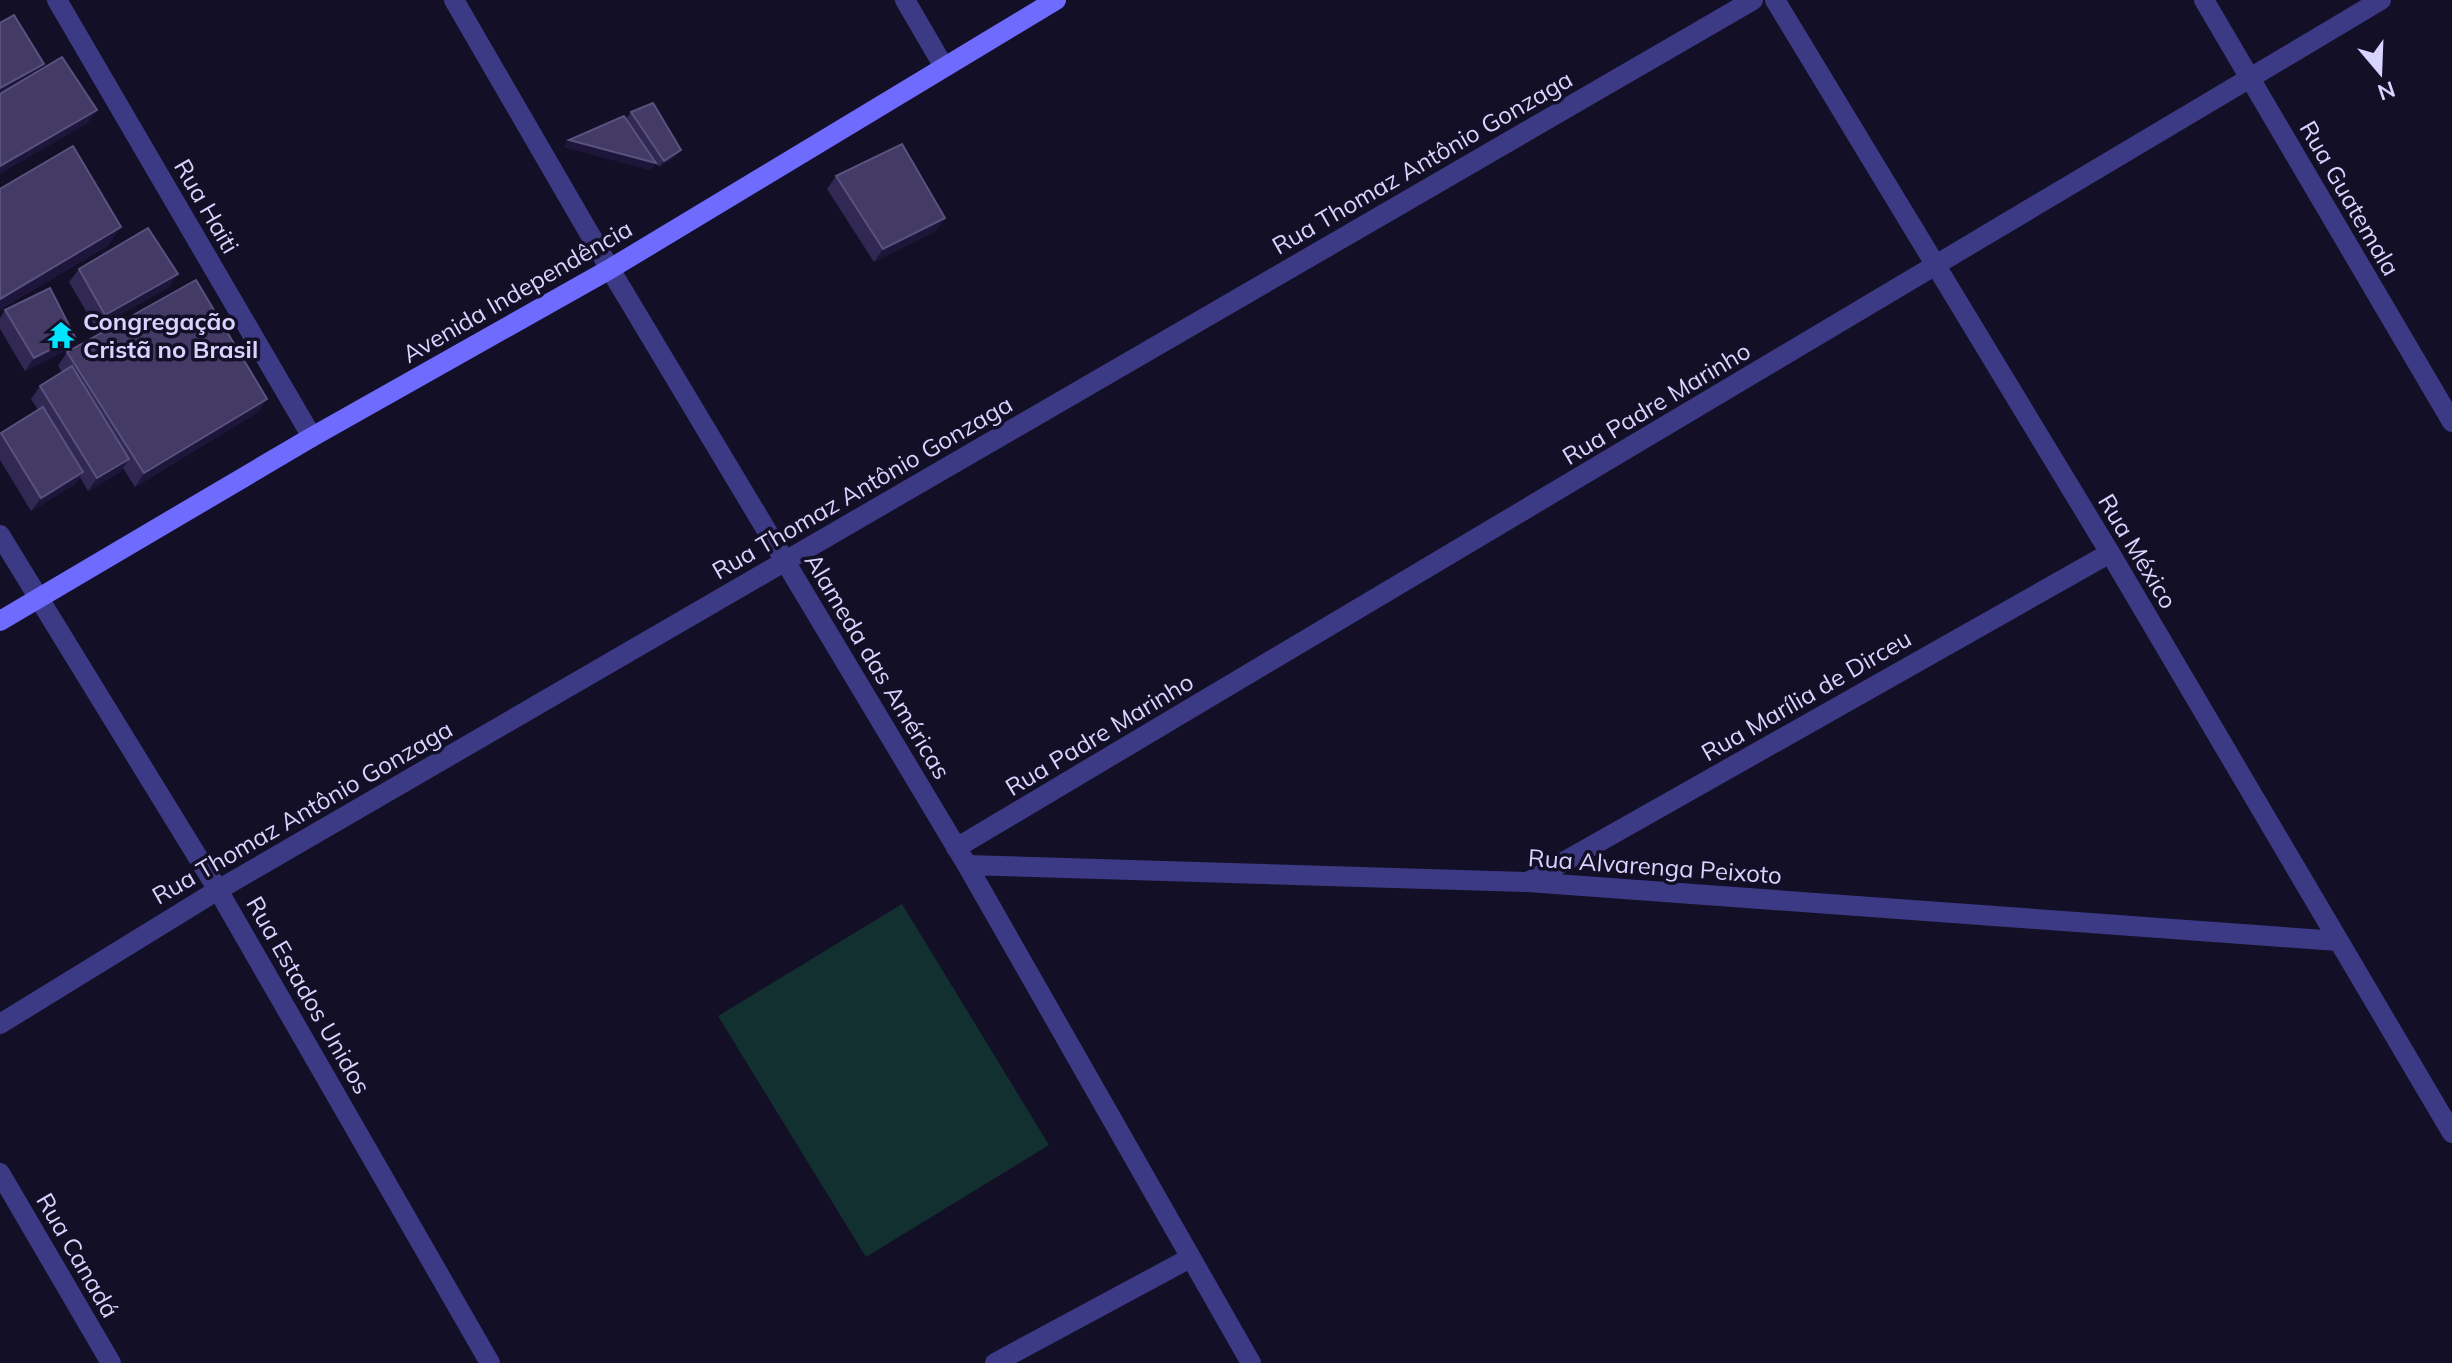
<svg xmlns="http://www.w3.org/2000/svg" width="2452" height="1363" font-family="Mulish,sans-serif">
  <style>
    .green { fill: #12302f }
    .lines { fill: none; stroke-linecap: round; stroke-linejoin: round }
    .street { stroke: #3d3a85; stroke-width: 20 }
    .secondary { stroke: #6f6bff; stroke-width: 20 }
    .wall { fill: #312854 }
    .shaded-wall { fill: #1d163a }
    .building { fill: #433a66; stroke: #5a527e; stroke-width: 2 }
    .labels { text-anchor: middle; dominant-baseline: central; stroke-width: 7; stroke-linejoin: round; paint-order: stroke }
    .street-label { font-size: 24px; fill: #d9d4ff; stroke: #130f26 }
    .poi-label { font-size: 24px; font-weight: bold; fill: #d9d4ff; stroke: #130f26; text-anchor: start }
  </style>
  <rect width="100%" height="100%" fill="#130f26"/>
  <!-- green -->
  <path class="green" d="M 902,904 L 1049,1145 L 866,1257 L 718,1016 Z"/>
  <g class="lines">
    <!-- street -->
    <path class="street" d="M 57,0 L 312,437
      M 454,0 L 610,269 L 967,865 L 1251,1363
      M 905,0 L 944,67
      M 1775,0 L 2110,553 L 2452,1133
      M 2204,0 L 2452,422
      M 0,535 L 218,890 L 490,1363
      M 956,848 L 2381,0
      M 967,865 L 1528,882 L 2338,941
      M 1528,882 L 2110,553
      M 0,1024 L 218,890 L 1753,0
      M 0,1173 L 111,1363
      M 995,1363 L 1190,1258"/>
    <!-- secondary -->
    <path class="secondary" d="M 0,621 L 312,437 L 610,269 L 1056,0"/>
  </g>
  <!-- wall -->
  <path class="wall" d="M 631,112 L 676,156 L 659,167 L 641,141 L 656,163 L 651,170 L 564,147 L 569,140 L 626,119 Z
    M 836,176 L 936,231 L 874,262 L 827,189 Z
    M 79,269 L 169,287 L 96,328 L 69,282 Z
    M 5,310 L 75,337 L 66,350 L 25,371 L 0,329 L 0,318 Z
    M 67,352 L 267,399 L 258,412 L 135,487 L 123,468 L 120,472 L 88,491 L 80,477 L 74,485 L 31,511 L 0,460 L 0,434 L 38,410 L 31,399 L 40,386 L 62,372 L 58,366 Z"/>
  <!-- shaded-wall -->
  <path class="shaded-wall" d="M 44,64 L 35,77 L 0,96 L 0,88 Z
    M 97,110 L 88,123 L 0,174 L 0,166 Z
    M 569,140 L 656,163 L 651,170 L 564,147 Z
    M 681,150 L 676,156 L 659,167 L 664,161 Z
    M 945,218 L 936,231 L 874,262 L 883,249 Z
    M 121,227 L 108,246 L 0,310 L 0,299 Z
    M 178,274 L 169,287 L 96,328 L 105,315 Z
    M 75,337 L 66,350 L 25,371 L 34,358 Z
    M 267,399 L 258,412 L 135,487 L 144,473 Z
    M 129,459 L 120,472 L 88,491 L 97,478 Z
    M 83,472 L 74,485 L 31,511 L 41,498 Z"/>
  <!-- building -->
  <path class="building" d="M 14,15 L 44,64 L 0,88 L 0,23 Z
    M 62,57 L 97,110 L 0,166 L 0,94 Z
    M 653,103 L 681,150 L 664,161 L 631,112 Z
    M 624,116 L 656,163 L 569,140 Z
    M 902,144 L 945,218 L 883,249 L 836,176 Z
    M 73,146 L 121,227 L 0,299 L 0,189 Z
    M 148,228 L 178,274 L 105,315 L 79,269 Z
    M 196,280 L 267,399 L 144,473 L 67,352 Z
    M 50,288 L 75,337 L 34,358 L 5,310 Z
    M 72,366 L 129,459 L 97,478 L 40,386 Z
    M 43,407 L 83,472 L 41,498 L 1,433 Z"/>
  <!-- icons -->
  <defs>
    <g id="temple-bare" transform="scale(2.16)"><path d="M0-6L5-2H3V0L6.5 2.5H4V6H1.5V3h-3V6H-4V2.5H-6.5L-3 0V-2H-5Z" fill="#00e5ff" stroke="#130f26" stroke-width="2.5" paint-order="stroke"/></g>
  </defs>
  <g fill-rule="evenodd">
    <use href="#temple-bare" x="61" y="335"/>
  </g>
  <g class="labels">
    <!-- street labels -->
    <g class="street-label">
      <text transform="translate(1422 162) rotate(-30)">Rua Thomaz Antônio Gonzaga</text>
      <text transform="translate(2350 198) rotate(60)">Rua Guatemala</text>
      <text transform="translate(207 206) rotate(60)">Rua Haiti</text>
      <text transform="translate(517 291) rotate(-30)">Avenida Independência</text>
      <text transform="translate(1656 403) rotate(-31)">Rua Padre Marinho</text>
      <text transform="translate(862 487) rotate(-30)">Rua Thomaz Antônio Gonzaga</text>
      <text transform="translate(2138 551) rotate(59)">Rua México</text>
      <text transform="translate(878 666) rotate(59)">Alameda das Américas</text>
      <text transform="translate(1806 695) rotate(-30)">Rua Marília de Dirceu</text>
      <text transform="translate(1099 734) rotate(-31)">Rua Padre Marinho</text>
      <text transform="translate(302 812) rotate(-30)">Rua Thomaz Antônio Gonzaga</text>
      <text transform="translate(1655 866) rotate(4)">Rua Alvarenga Peixoto</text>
      <text transform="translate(309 995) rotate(60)">Rua Estados Unidos</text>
      <text transform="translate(78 1255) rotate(60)">Rua Canadá</text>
    </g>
    <!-- poi labels -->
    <g class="poi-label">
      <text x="83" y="321">Congregação<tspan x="83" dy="28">Cristã no Brasil</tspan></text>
    </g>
  </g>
  <!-- north arrow -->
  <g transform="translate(2380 72) rotate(161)" stroke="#130f26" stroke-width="6" paint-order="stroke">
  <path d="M0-6L14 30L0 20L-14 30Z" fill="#d9d4ff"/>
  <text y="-12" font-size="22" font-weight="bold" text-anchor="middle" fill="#d9d4ff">N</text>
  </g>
</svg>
